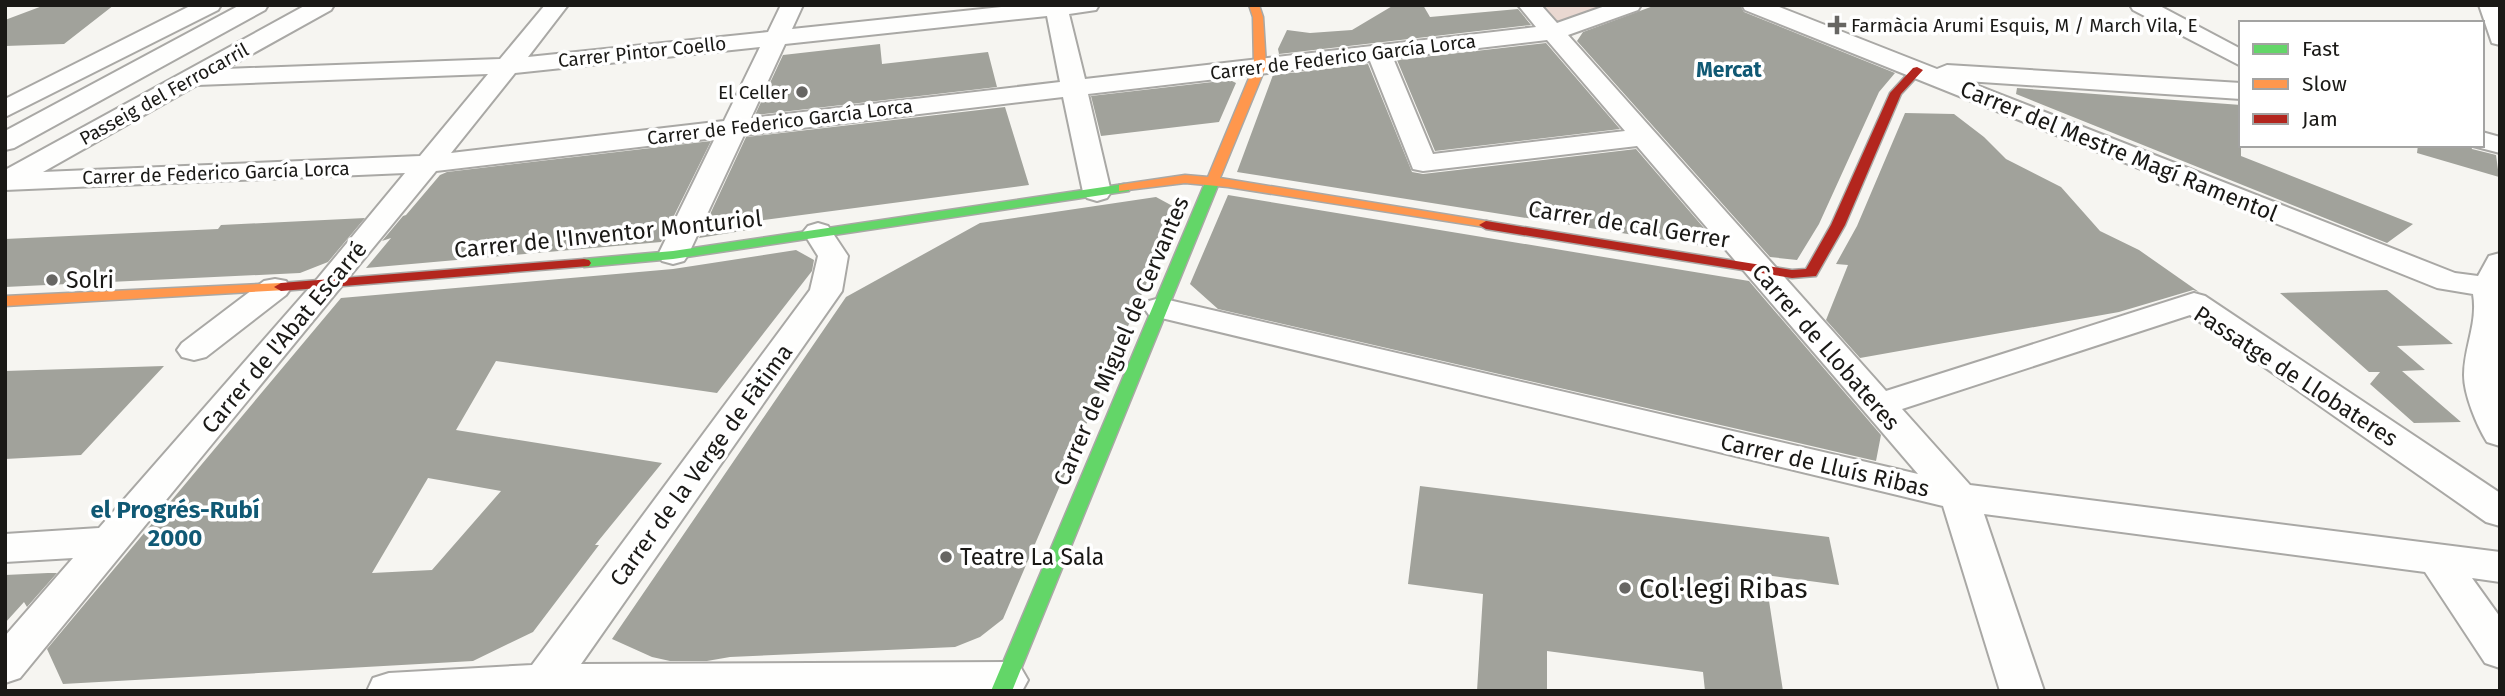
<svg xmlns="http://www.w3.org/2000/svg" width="2505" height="696" font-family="'Fira Sans',sans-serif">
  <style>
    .green { fill: #ead8d1 }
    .building { fill: #a1a29b; fill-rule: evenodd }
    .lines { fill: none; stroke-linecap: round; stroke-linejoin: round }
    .street-casing { stroke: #a9a8a5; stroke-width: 4 }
    .fast-casing { stroke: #a9a8a5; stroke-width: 3 }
    .slow-casing { stroke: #a9a8a5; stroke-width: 3 }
    .jam-casing { stroke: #a9a8a5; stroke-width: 3 }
    .street { fill: #fefefd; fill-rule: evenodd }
    .fast { fill: #63d668; fill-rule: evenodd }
    .slow { fill: #ff974d; fill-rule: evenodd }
    .jam { fill: #b3261e; fill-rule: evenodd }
    .poi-dot { fill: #676663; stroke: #fff; stroke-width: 2.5 }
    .labels { text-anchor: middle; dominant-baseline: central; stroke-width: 7; stroke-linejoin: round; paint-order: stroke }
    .far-poi-label { font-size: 19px; fill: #1a1916; stroke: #fff; text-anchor: start }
    .far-street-label { font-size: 19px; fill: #1a1916; stroke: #fff }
    .far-neighbourhood-label { font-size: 21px; font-weight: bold; fill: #105974; stroke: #fff }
    .street-label { font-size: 23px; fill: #1a1916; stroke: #fff }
    .poi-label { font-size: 23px; fill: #1a1916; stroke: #fff; text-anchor: start }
    .neighbourhood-label { font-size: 24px; font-weight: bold; fill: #105974; stroke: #fff }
    .near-poi-label { font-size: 28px; fill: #1a1916; stroke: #fff; text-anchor: start }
  </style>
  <rect width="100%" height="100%" fill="#f6f5f1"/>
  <!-- green -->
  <path class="green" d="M 1542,5 L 1611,5 L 1558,23 Z"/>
  <!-- building -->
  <path class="building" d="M 45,5 L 114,5 L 64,44 L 5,46 L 5,20 Z
    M 1394,5 L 1423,5 L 1430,17 L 1518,9 L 1531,25 L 1279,54 L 1278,49 L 1287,30 L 1310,33 L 1352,30 Z
    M 1656,5 L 1740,5 L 1744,12 L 1895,73 L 1879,92 L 1819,224 L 1797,260 L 1770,257 L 1577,41 L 1583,32 Z
    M 1546,43 L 1620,129 L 1435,151 L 1397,60 Z
    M 880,44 L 882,64 L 988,52 L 997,87 L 755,115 L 783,55 Z
    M 1368,64 L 1412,172 L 1423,174 L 1636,149 L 1722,249 L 1237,172 L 1273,75 Z
    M 1230,80 L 1236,83 L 1219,122 L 1101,136 L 1091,96 Z
    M 2017,88 L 2241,105 L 2241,156 L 2413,224 L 2387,243 L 2016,94 Z
    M 1005,107 L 1029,185 L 742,223 L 754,229 L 699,238 L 746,137 Z
    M 1905,113 L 1954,114 L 1984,137 L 2006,159 L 2061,187 L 2100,231 L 2139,250 L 2199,292 L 2193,290 L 2119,312 L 1860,358 L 1826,320 L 1848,265 L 1836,264 L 1857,226 Z
    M 711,141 L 661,242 L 366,268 L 391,238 L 382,241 L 403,216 L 406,215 L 440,175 L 447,172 Z
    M 2418,145 L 2471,145 L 2472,149 L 2496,155 L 2499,177 L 2417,153 Z
    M 1228,195 L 1749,281 L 1881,435 L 1876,461 L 1218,309 L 1190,284 Z
    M 1156,197 L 1180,210 L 1160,257 L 1158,256 L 1003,619 L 980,637 L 955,647 L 730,657 L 707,661 L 670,661 L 652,657 L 612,639 L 846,297 L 980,223 Z
    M 365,218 L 328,262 L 300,273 L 5,287 L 5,239 L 218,229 L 221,225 Z
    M 796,250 L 814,260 L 812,271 L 717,393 L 496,361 L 456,430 L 662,463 L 595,545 L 599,545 L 533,632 L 473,661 L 63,684 L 47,649 L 341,298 L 673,269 ZM 428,478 L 501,491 L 432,570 L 372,573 Z
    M 2387,290 L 2453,344 L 2397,346 L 2425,370 L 2402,371 L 2461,422 L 2414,423 L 2370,384 L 2380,372 L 2369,372 L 2280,293 Z
    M 164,366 L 81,455 L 5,459 L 5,371 Z
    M 1420,486 L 1829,537 L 1839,585 L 1765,575 L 1783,691 L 1705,691 L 1703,672 L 1547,651 L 1547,691 L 1477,691 L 1483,594 L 1408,584 Z
    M 48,573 L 57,573 L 27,607 L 24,602 L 5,623 L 5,575 Z"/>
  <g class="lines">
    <!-- street casing -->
    <g class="street-casing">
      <path id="street" d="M 192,5 L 221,5 L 218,10 L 5,117 L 5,99 Z
        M 240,5 L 268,5 L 265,10 L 14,148 L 5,150 L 5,131 Z
        M 306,5 L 334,5 L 331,10 L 225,69 L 500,59 L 545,5 L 568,5 L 528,57 L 768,32 L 781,5 L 803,5 L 792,29 L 1021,5 L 1099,5 L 1096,10 L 1069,14 L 1085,79 L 1536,27 L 1518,5 L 1541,5 L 1557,23 L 1608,5 L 1641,5 L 1638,10 L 1568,35 L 1886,391 L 2194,293 L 2205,296 L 2500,493 L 2500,526 L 2486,522 L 2190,315 L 1902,409 L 1970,485 L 2500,552 L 2500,582 L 2472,578 L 2500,617 L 2500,668 L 2485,663 L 2425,572 L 1984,514 L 2044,691 L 2000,691 L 1943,506 L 1149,315 L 1144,308 L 1149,301 L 1160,298 L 1918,474 L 1637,146 L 1423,171 L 1413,169 L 1370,61 L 1088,94 L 1111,192 L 1107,198 L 1097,201 L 1087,198 L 1083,192 L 1063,97 L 744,135 L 688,255 L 684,261 L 673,264 L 662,261 L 658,255 L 715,138 L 436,171 L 20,678 L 5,683 L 5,636 L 73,558 L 5,562 L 5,534 L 99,528 L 318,278 L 405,173 L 5,190 L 5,170 ZM 1047,16 L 1060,82 L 751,118 L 785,44 ZM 1547,40 L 1625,131 L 1433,154 L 1393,58 ZM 760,47 L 724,121 L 451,153 L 515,73 ZM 488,74 L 420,156 L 43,172 L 197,85 Z
        M 1742,5 L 1774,5 L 1937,69 L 1947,65 L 2241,83 L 2241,99 L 1966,81 L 2455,273 L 2478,276 L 2489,256 L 2500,253 L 2500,446 L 2487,442 C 2477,426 2464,395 2464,375 C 2464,347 2478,323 2473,294 L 2437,288 L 1745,10 Z
        M 2130,5 L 2158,5 L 2241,49 L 2241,66 L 2133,10 Z
        M 2479,5 L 2500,5 L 2500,45 L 2492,43 Z
        M 2482,132 L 2500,137 L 2500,153 L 2473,146 L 2482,145 Z
        M 818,223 L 828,226 L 848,256 L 842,291 L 581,664 L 1006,662 L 1021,668 L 1028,680 L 1022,691 L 367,691 L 373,678 L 389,673 L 532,665 L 810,290 L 818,256 L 803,232 L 808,226 Z
        M 275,279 L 286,281 L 291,288 L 286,295 L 206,357 L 194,360 L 182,357 L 177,350 L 182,343 L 264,281 Z"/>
    </g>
    <!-- fast casing -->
    <g class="fast-casing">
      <path id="fast" d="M 1214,174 L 1221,178 L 1012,691 L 991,691 L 1207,178 Z
        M 1124,184 L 1129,185 L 1129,191 L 673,259 L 584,267 L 577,263 L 584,259 L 673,251 Z"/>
    </g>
    <!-- slow casing -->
    <g class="slow-casing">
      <path id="slow" d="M 1249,5 L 1259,5 L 1263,17 L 1266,66 L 1220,178 L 1486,221 L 1491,222 L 1493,225 L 1491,228 L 1228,187 L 1185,183 L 1119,191 L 1119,185 L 1124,184 L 1185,175 L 1208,177 L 1254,66 L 1253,17 Z
        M 281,283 L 286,284 L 288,287 L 286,290 L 5,306 L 5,296 Z"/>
    </g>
    <!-- jam casing -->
    <g class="jam-casing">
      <path id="jam" d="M 1917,67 L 1923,70 L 1901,94 L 1845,225 L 1816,276 L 1792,278 L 1486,229 L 1479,225 L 1486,221 L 1792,270 L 1806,269 L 1831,225 L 1890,93 L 1913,68 Z
        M 584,259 L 589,260 L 591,263 L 589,266 L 281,291 L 274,287 L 281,283 Z"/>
    </g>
    <!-- street -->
    <use href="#street" class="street"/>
    <!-- fast -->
    <use href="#fast" class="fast"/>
    <!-- slow -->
    <use href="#slow" class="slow"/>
    <!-- jam -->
    <use href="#jam" class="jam"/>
  </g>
  <!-- markers -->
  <g class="poi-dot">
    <path d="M1833.5 14.5h7v7h7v7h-7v7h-7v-7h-7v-7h7z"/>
    <circle cx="802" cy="92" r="7"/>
    <circle cx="52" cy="280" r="7"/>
    <circle cx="946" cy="557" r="7"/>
    <circle cx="1625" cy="588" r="7"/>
  </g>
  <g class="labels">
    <!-- far-poi labels -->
    <g class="far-poi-label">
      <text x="1851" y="25">Farmàcia Arumi Esquis, M / March Vila, E</text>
      <text x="788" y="92" text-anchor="end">El Celler</text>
    </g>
    <!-- far-street labels -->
    <g class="far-street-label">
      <text transform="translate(642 52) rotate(-6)">Carrer Pintor Coello</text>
      <text transform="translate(1343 57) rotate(-7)">Carrer de Federico García Lorca</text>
      <text transform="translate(164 94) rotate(-29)">Passeig del Ferrocarril</text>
      <text transform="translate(780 122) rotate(-7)">Carrer de Federico García Lorca</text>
      <text transform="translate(216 173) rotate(-2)">Carrer de Federico García Lorca</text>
    </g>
    <!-- far-neighbourhood labels -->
    <g class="far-neighbourhood-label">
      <text x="1729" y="70">Mercat</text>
    </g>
    <!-- street labels -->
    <g class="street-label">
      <text transform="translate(2119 151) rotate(22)">Carrer del Mestre Magí Ramentol</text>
      <text transform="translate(1629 224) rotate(9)">Carrer de cal Gerrer</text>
      <text transform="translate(608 234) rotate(-6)">Carrer de l'Inventor Monturiol</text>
      <text transform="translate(284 337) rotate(-50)">Carrer de l'Abat Escarré</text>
      <text transform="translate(1121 341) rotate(-67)">Carrer de Miguel de Cervantes</text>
      <text transform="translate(1826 347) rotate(49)">Carrer de Llobateres</text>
      <text transform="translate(2296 376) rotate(33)">Passatge de Llobateres</text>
      <text transform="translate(701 465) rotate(-54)">Carrer de la Verge de Fàtima</text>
      <text transform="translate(1825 465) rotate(13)">Carrer de Lluís Ribas</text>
    </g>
    <!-- poi labels -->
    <g class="poi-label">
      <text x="66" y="280">Solri</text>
      <text x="960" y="557">Teatre La Sala</text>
    </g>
    <!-- neighbourhood labels -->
    <g class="neighbourhood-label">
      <text x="175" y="510">el Progrés-Rubí<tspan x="175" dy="28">2000</tspan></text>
    </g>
    <!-- near-poi labels -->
    <g class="near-poi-label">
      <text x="1639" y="588">Col·legi Ribas</text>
    </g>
  </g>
  <!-- border -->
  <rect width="2505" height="696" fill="none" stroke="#1a1916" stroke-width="14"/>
  <!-- legend -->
  <rect x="2239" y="21" width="245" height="126" fill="#ffffff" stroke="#a3a3a2" stroke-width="2"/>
  <rect x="2253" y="44" width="35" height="10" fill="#63d668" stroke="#a3a3a2" stroke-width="2"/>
  <text x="2302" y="56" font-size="21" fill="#1a1916">Fast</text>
  <rect x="2253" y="79" width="35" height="10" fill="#ff974d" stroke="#a3a3a2" stroke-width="2"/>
  <text x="2302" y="91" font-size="21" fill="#1a1916">Slow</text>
  <rect x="2253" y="114" width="35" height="10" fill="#b3261e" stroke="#a3a3a2" stroke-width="2"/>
  <text x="2302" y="126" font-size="21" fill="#1a1916">Jam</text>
</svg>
